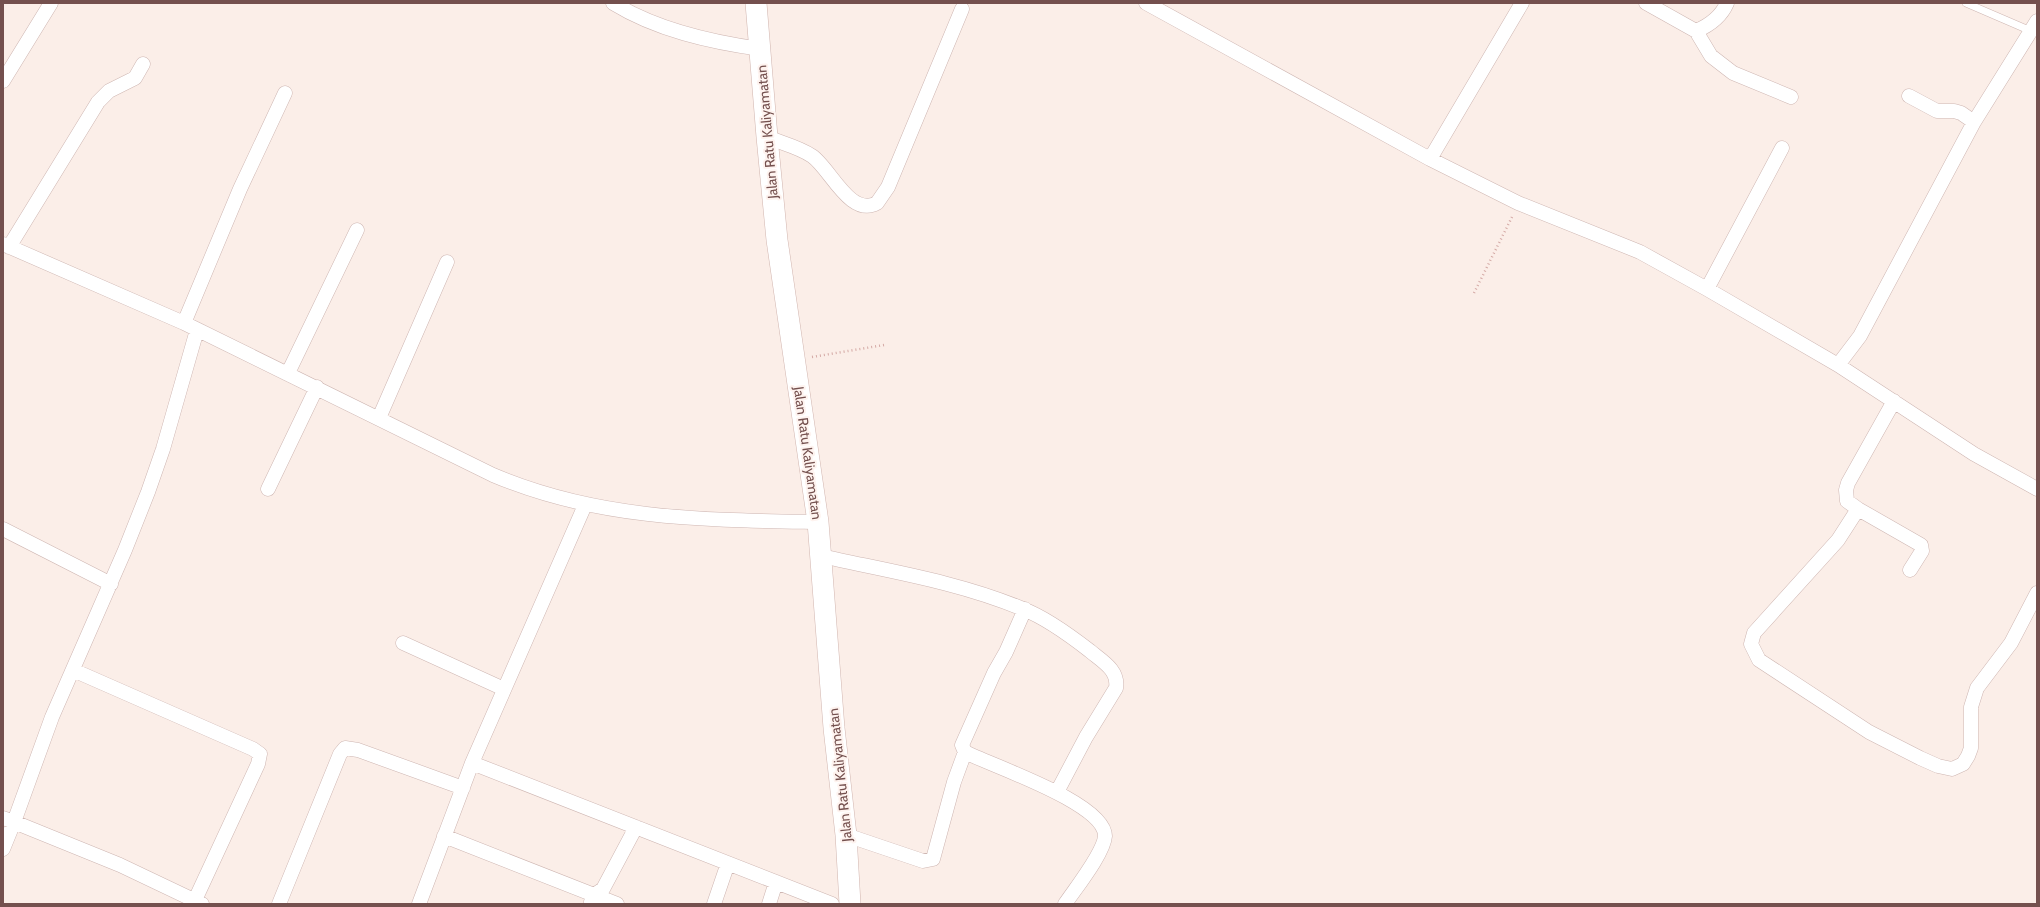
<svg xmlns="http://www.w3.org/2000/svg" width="2040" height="907" font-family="Cabin,sans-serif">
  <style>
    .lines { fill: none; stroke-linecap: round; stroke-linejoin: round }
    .lane-casing { stroke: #ceb6b2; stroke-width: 8 }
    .street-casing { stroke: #ceb6b2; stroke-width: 15 }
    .secondary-casing { stroke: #d1b5af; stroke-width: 22 }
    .path { stroke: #d4a9a5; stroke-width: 2.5; stroke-dasharray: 1 3; stroke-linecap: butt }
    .lane { stroke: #fff; stroke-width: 7 }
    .street { stroke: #fff; stroke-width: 14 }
    .secondary { stroke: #fff; stroke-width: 21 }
    .labels { text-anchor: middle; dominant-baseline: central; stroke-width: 4; stroke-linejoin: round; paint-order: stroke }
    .street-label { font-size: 14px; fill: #74504e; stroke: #fef3ef }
  </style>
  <rect width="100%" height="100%" fill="#fbeee8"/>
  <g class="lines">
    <!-- lane casing -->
    <g class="lane-casing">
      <path id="lane" d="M 1966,3 L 2031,31"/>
    </g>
    <!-- street casing -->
    <g class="street-casing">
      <path id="street" d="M 613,3 C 657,30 710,42 761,49
        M 1146,3 L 1430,159 L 1518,203 L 1640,252 L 1707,289 L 1838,365 L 1860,336 L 1974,122 L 2037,21
        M 1646,3 L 1696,31 C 1710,25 1721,17 1727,3
        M 1696,31 L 1711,56 L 1733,73 L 1791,97
        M 3,81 L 51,3
        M 1909,96 L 1937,111 L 1954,111 L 1961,113 L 1974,122
        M 767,137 C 781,143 799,147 812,156 C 830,168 850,218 877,203 L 888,187 L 962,9
        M 1430,159 L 1522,3
        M 3,244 L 184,323 L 493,475 C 599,520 705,520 818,522
        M 9,247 L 98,102 L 109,91 L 135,78 L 143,64
        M 1707,289 L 1782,148
        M 184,323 L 240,189 L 285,93
        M 1838,365 L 1974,454 L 2037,489
        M 288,373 L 357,230
        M 1894,401 L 1848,483 L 1846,490 L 1847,501 L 1858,509 L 1838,540 L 1754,633 L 1751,644 L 1759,660 L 1869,732 L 1920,758 L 1938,766 L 1952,769 L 1963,764 L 1968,756 L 1971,748 L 1971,707 L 1977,688 L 2011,643 L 2037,593
        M 379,418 L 447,262
        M 268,489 L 317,387
        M 1858,509 L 1921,545 L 1922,551 L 1910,570
        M 3,529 L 111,584
        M 821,556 C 888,571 959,582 1023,609 C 1044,617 1072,637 1090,651 C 1102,661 1119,670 1116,688 L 1086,737 L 1057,792
        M 1025,609 L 1006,652 L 994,673 L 962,745 L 965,752 C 992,766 1105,803 1105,836 C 1104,853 1075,889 1065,904
        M 403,643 L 504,689
        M 73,670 L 253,749 L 260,754 L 258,764 L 195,900
        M 472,763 L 832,904
        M 3,818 L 14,822 L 52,717 L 125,550 L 148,492 L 163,449 L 197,330
        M 846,835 L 923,861 L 933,859 L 954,782 L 965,752
        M 444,836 L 617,904
        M 3,849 L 14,822 L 120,865 L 202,904
        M 591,902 L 594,895 L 603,889 L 636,827
        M 279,904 L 340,754 L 345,748 L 358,750 L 463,788
        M 419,904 L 472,763 L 585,505
        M 714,904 L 728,863
        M 769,904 L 776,882"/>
    </g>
    <!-- secondary casing -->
    <g class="secondary-casing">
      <path id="secondary" d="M 756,3 L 767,137 L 777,240 L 818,522 L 834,728 L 846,835 L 850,904"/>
    </g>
    <!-- path -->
    <path class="path" d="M 1474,293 L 1512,217
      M 812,357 L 884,345"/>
    <!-- lane -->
    <use href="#lane" class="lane"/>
    <!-- street -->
    <use href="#street" class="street"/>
    <!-- secondary -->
    <use href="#secondary" class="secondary"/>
  </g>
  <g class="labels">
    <!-- street labels -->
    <g class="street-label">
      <text transform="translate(767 132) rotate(-95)">Jalan Ratu Kaliyamatan</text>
      <text transform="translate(808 453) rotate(82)">Jalan Ratu Kaliyamatan</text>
      <text transform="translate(840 775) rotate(-96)">Jalan Ratu Kaliyamatan</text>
    </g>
  </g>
  <!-- border -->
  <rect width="2040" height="907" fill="none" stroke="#74504e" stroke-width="8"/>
</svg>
